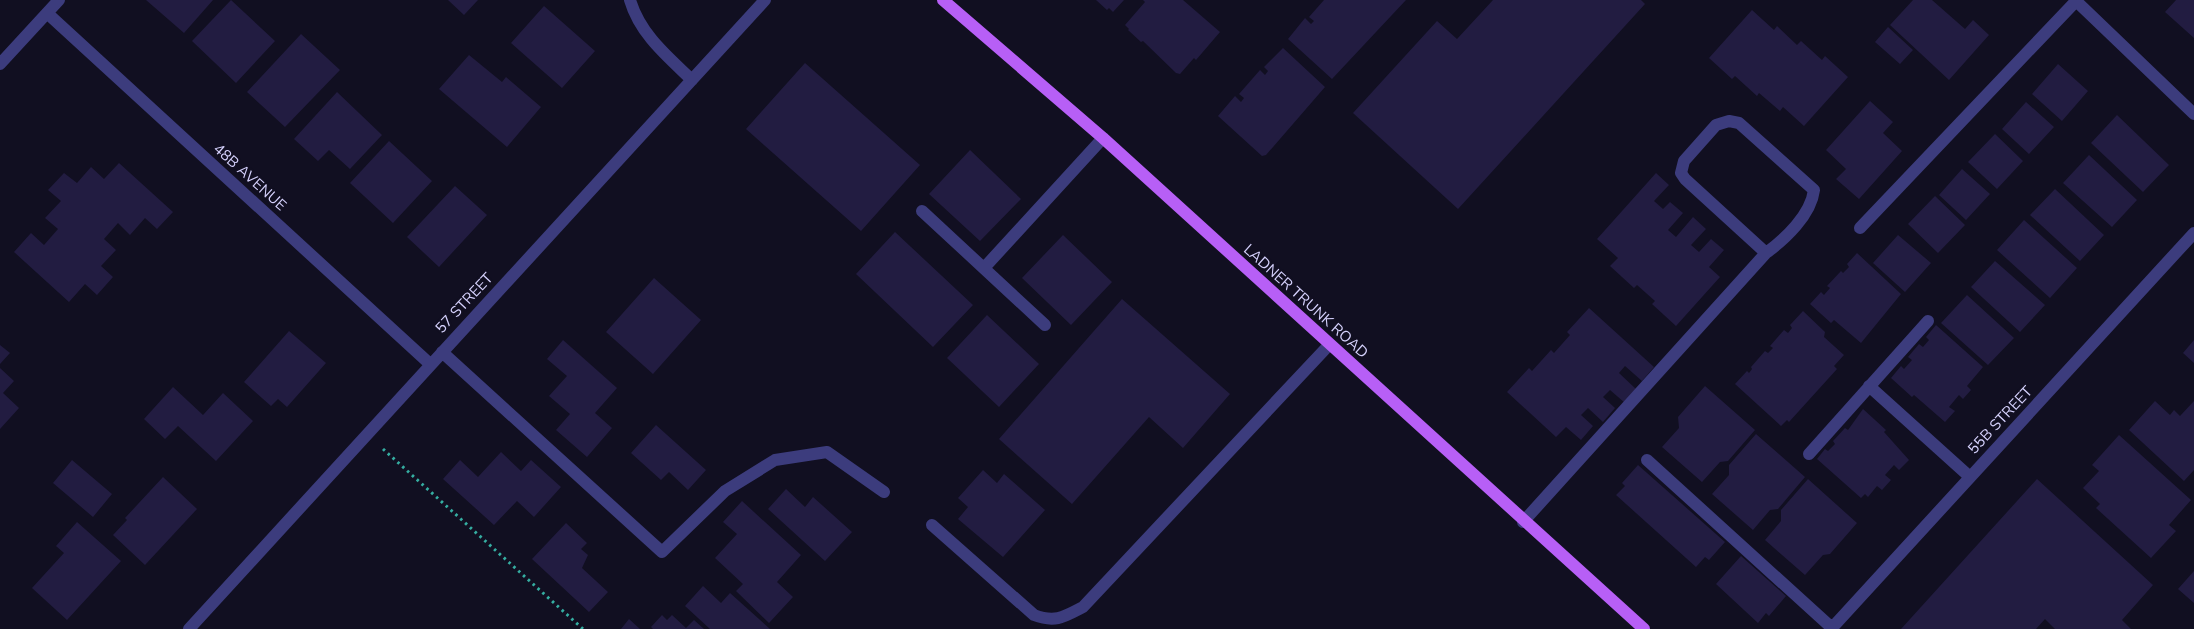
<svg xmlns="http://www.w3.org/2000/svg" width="2194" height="629" font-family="'Nunito Sans',sans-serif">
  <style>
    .building { fill: #221c41 }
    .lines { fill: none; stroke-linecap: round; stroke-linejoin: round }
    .path { stroke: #35ada1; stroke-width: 3; stroke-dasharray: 2.5 4; stroke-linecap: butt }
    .minor { stroke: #3c3c7d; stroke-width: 12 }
    .major { stroke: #b75ff6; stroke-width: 12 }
    .labels { text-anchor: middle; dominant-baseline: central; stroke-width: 4.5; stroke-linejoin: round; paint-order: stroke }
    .street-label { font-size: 15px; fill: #d5d1fc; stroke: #110f21 }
  </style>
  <rect width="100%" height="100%" fill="#110f21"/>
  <!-- building -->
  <path class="building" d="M 146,0 L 213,0 L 184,33 Z
    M 231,0 L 275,41 L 236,83 L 192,41 Z
    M 448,0 L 478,0 L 464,15 Z
    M 1096,0 L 1124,0 L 1113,12 L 1109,8 L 1107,10 Z
    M 1143,0 L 1183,0 L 1220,32 L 1196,60 L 1194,58 L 1180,74 L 1176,73 L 1143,41 L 1141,42 L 1128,30 L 1129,29 L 1125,25 L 1145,2 Z
    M 1324,0 L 1406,0 L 1332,79 L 1288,39 L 1305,18 L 1311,24 L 1314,21 L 1309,17 Z
    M 1493,0 L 1641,0 L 1645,4 L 1458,209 L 1353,113 L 1437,21 L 1457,39 Z
    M 1913,0 L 1932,0 L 1965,29 L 1973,20 L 1989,35 L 1949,80 L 1890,25 Z
    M 2176,0 L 2194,0 L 2194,38 L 2165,12 Z
    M 544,6 L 595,51 L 562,88 L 511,43 Z
    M 1752,10 L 1774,30 L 1777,26 L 1797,45 L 1801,41 L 1822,60 L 1825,56 L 1848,77 L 1804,126 L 1783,107 L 1780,111 L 1759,93 L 1757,96 L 1735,76 L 1732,79 L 1709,58 Z
    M 1888,27 L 1913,50 L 1900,64 L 1875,42 Z
    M 301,34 L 340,70 L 285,127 L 247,92 Z
    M 1283,48 L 1325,87 L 1266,155 L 1262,156 L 1218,116 L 1235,96 L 1241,102 L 1244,98 L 1239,94 L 1260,70 L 1265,75 L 1268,71 L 1264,67 Z
    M 469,55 L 502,82 L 506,77 L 541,107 L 507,147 L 439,89 Z
    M 805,63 L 920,165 L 861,231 L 746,129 Z
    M 2058,64 L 2088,91 L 2062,121 L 2032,94 Z
    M 337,92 L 382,135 L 350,169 L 329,150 L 318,161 L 294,139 Z
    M 1870,101 L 1893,122 L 1883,133 L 1902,151 L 1859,199 L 1836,179 L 1846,169 L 1826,150 Z
    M 2026,102 L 2054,127 L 2029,154 L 2002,129 Z
    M 2117,115 L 2169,165 L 2143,192 L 2091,143 Z
    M 1995,134 L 2023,161 L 1997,189 L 1968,162 Z
    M 389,141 L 432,181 L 393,223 L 350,183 Z
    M 970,150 L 1021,199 L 980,241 L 929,194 Z
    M 2089,155 L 2137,200 L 2112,227 L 2063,183 Z
    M 119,163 L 173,212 L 157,229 L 145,218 L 130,235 L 118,223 L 104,239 L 116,250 L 101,266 L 113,277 L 97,295 L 85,284 L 69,302 L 14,252 L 31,233 L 44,245 L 58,229 L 45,218 L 61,201 L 48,190 L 64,173 L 77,183 L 91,167 L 104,179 Z
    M 1962,169 L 1990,194 L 1966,220 L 1939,195 Z
    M 1656,173 L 1669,185 L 1654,201 L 1663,209 L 1670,202 L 1683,213 L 1668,230 L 1676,237 L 1693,217 L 1706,229 L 1691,245 L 1699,252 L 1711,239 L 1724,250 L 1709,267 L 1720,277 L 1676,326 L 1652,304 L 1655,301 L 1637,285 L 1634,288 L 1610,266 L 1618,258 L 1597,239 Z
    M 455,186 L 487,215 L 439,267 L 407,237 Z
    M 2055,189 L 2104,235 L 2080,261 L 2030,215 Z
    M 1935,196 L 1965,225 L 1938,253 L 1908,224 Z
    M 2024,220 L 2077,268 L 2050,298 L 1997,250 Z
    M 895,232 L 973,305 L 933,347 L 856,274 Z
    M 1063,235 L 1112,282 L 1071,325 L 1022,278 Z
    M 1898,235 L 1931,263 L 1905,292 L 1873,263 Z
    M 1857,253 L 1901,294 L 1861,343 L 1834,320 L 1831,323 L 1810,304 L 1821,292 L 1824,295 L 1830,288 L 1827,286 L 1841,271 L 1843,273 L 1849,267 L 1847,264 Z
    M 1995,261 L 2045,305 L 2020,332 L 1971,287 Z
    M 654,278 L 701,320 L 653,374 L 606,332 Z
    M 1967,295 L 2014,338 L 1988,365 L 1941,323 Z
    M 1122,299 L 1230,394 L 1183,448 L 1149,417 L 1072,504 L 999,439 Z
    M 1589,308 L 1654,367 L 1642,381 L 1625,366 L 1619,373 L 1637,390 L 1625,403 L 1610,390 L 1603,397 L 1615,408 L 1603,422 L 1588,408 L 1581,415 L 1593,426 L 1581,440 L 1566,427 L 1556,437 L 1507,392 L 1529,368 L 1532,371 L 1551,350 L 1554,353 L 1570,335 L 1567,332 Z
    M 1803,311 L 1825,332 L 1824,337 L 1844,355 L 1834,366 L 1837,369 L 1789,422 L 1787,420 L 1781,426 L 1735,384 L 1747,371 L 1749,373 L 1752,369 L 1751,367 L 1765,351 L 1768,353 L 1773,348 L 1770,346 L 1784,330 L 1788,333 L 1792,328 L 1790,325 Z
    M 987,315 L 1039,364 L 999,407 L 947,358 Z
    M 1936,325 L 1983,367 L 1967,386 L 1971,390 L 1963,399 L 1959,395 L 1949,407 L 1955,411 L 1945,422 L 1914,395 L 1912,397 L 1891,378 L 1901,366 L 1904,369 L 1912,360 L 1908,357 L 1919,344 L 1923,347 L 1929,340 L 1926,337 Z
    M 289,331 L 326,363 L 287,407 L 278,399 L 271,406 L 244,382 Z
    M 563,340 L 617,388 L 595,413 L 612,428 L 587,457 L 556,430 L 570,414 L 549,396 L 567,376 L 547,359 Z
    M 2194,340 L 2194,363 L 2183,353 Z
    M 0,345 L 10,353 L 0,364 Z
    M 0,368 L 14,381 L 3,393 L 19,408 L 0,429 Z
    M 1705,386 L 1755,430 L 1728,461 L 1720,462 L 1702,482 L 1662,447 L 1679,428 L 1678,417 Z
    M 173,387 L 203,415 L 223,393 L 253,421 L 216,461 L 178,426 L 165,439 L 144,419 Z
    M 2155,401 L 2170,415 L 2174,410 L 2180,416 L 2194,401 L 2194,470 L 2184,481 L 2129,430 Z
    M 1863,409 L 1886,430 L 1884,432 L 1909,460 L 1899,470 L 1894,465 L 1885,475 L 1891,480 L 1882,490 L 1877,486 L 1868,497 L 1865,494 L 1861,498 L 1817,459 L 1825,449 L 1828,451 L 1835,444 L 1833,441 L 1845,428 L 1848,430 Z
    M 656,425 L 706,470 L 688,490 L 669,472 L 661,480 L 631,453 Z
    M 1756,434 L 1805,477 L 1778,509 L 1770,510 L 1753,530 L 1712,494 L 1729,475 L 1729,465 Z
    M 2119,435 L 2191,500 L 2169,525 L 2176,531 L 2151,558 L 2096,508 L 2100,504 L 2083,488 L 2099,471 L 2092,465 Z
    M 501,452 L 521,471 L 531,460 L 561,487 L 534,517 L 517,501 L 494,525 L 443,479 L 460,460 L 478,477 Z
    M 72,460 L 112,494 L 93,517 L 53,483 Z
    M 1638,465 L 1725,542 L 1709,560 L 1705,557 L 1696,567 L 1616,495 L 1625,486 L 1622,483 Z
    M 983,470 L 997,483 L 1004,474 L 1045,510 L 1003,557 L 958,519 L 968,507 L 958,498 Z
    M 163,477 L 197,509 L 145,565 L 113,535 L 127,520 L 125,518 Z
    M 1808,479 L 1857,523 L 1830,554 L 1823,555 L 1805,575 L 1765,540 L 1781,521 L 1781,510 Z
    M 2037,479 L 2153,585 L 2122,620 L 2131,629 L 2055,629 L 2045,619 L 2036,629 L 1901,629 Z
    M 786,489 L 805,507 L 813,497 L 852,532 L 825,561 L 768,509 Z
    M 742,501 L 801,555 L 777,582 L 793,597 L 769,623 L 736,591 L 743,584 L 715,558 L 737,534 L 723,522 Z
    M 77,522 L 121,561 L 67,620 L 32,588 L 64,553 L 56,546 Z
    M 566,523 L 587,543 L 581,549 L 588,555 L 582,568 L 608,592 L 589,612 L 532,559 Z
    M 1741,556 L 1786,596 L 1769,616 L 1766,613 L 1758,623 L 1716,584 Z
    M 2194,571 L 2194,603 L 2178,589 Z
    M 703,586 L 721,603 L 730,593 L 770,629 L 710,629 L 685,606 Z
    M 662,615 L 667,620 L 672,615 L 686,628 L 694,620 L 704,629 L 653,629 L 651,627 Z
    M 629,619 L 640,629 L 621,629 Z"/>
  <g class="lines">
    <!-- path -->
    <path class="path" d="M 383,449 L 583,629"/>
    <!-- minor -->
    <path class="minor" d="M 630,0 C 640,34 667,56 692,80
      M 2075,0 L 2194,114
      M 47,13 L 430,364
      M 0,64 L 59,0
      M 922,211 L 1045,325
      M 1860,228 L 2076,1
      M 984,268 L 1103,138
      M 442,352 L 662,552 L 725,491 L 775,460 L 827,452 L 884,492
      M 1869,386 L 1970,477
      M 1809,454 L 1928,321
      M 1647,460 L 1832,628
      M 1523,522 L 1766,253 L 1685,179 L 1681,173 L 1684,161 L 1716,125 L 1729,121 L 1739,123 L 1814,190 C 1811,215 1785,239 1766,253
      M 932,525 L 1034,615 C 1055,623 1064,617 1083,607 L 1329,345
      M 189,629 L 765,0
      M 1831,629 L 2194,233"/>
    <!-- major -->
    <path class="major" d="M 943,0 L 1103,138 L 1644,629"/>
  </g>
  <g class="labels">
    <!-- street labels -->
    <g class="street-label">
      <text transform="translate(250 177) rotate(42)">48B AVENUE</text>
      <text transform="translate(1306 301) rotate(42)">LADNER TRUNK ROAD</text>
      <text transform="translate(464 303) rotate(-47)">57 STREET</text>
      <text transform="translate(2000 420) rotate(-47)">55B STREET</text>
    </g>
  </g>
</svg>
